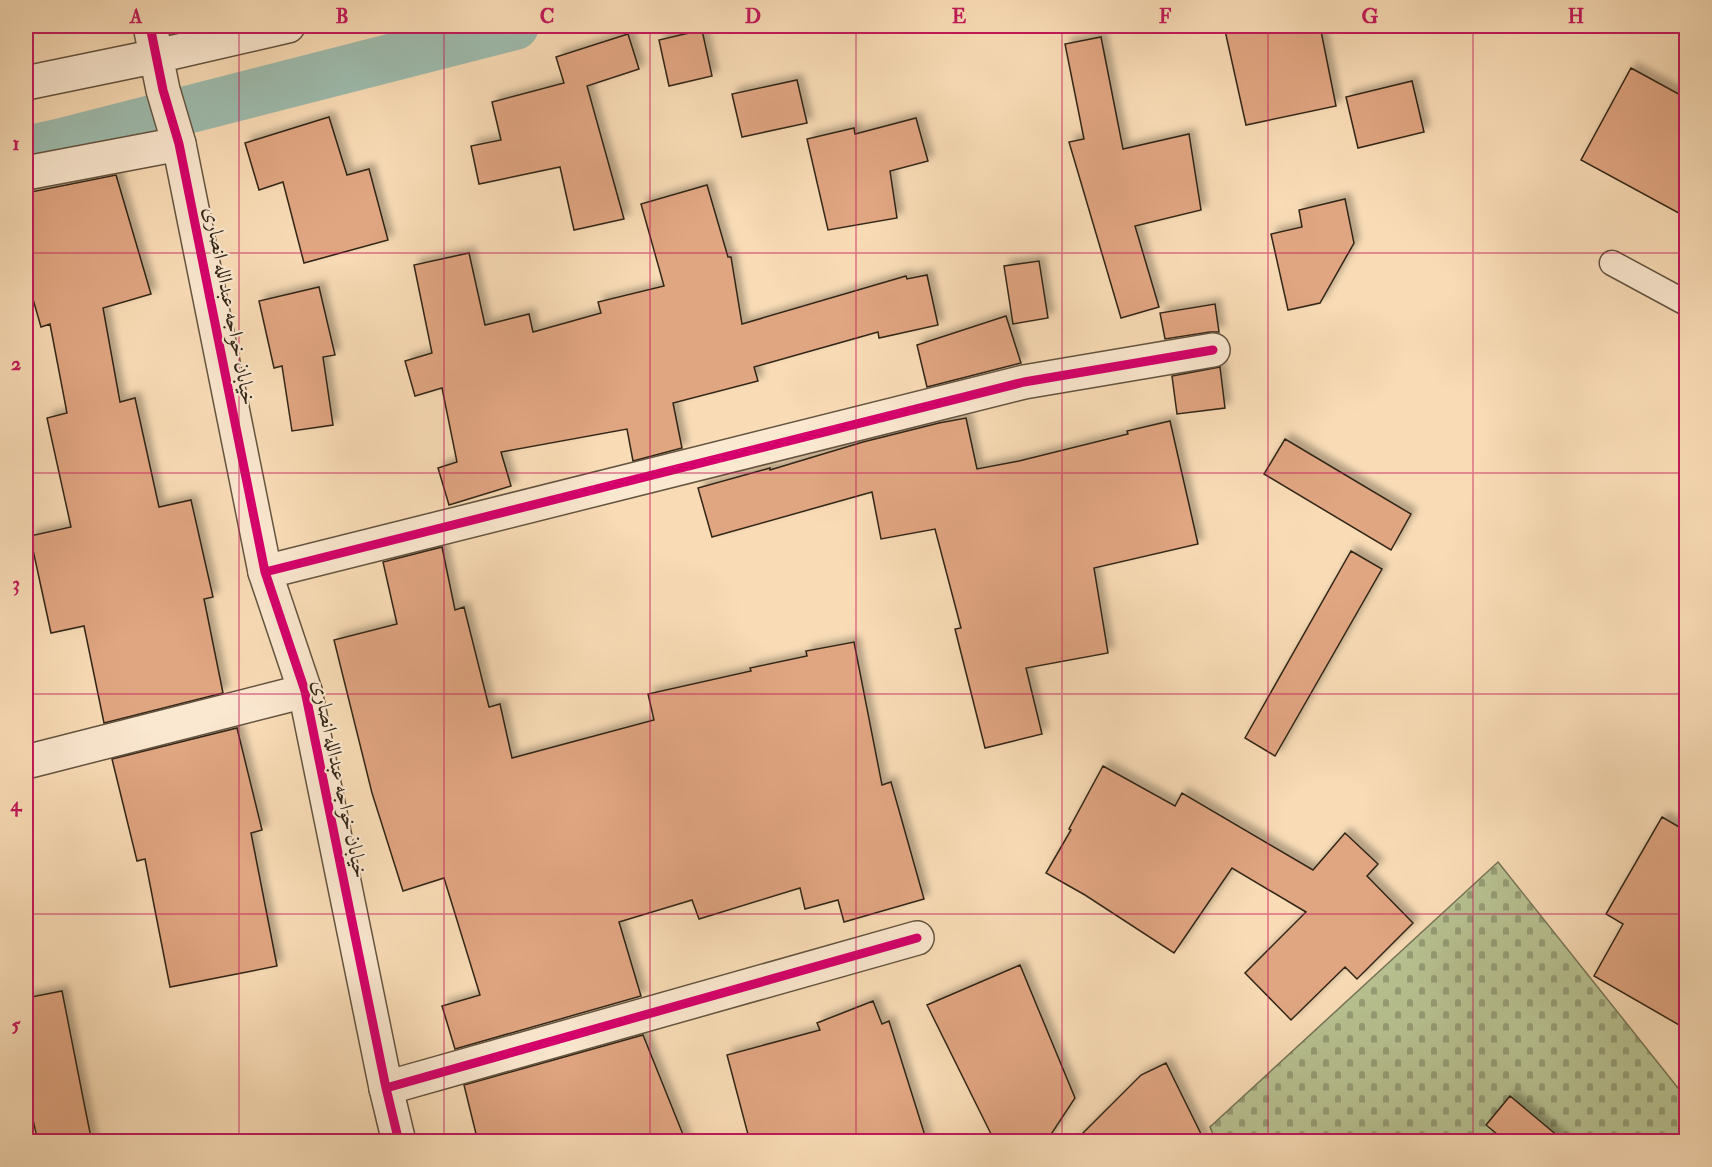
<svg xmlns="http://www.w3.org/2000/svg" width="1712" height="1167" font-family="'IM FELL Double Pica',Amiri,serif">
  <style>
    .cemetery { fill: url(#cemetery-stones); stroke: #757455; stroke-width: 1.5 }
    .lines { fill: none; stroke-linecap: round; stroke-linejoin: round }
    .canal { stroke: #9ebcae; stroke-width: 48 }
    .building { fill: #e0a581; stroke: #322618; stroke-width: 1.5; filter: url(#shadow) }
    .service-casing { stroke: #645440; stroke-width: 27 }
    .minor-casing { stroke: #645440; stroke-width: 36 }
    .tertiary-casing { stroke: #645440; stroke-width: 36 }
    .service { stroke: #fbe8d0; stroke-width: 24 }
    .minor { stroke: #fbe8d0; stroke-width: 33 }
    .tertiary { stroke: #fbe8d0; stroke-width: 33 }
    .cycleway-casing { stroke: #fbe8d0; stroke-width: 13 }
    .cycleway { stroke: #d6006c; stroke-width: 9 }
    .grid { fill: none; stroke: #c2185b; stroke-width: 1.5; stroke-opacity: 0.55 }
    .labels { text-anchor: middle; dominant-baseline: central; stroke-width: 4.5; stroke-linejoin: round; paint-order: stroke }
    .street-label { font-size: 21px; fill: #322618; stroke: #fbe8d0 }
    .neatline { fill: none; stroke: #c2185b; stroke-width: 2 }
    .grid-label { font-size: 20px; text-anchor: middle; font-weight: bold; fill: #c2185b }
  </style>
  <defs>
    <pattern id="cemetery-stones" width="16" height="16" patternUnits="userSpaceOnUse" patternTransform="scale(1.5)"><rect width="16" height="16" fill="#b8c292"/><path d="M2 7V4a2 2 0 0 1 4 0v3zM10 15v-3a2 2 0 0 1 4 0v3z" fill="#969d76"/></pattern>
    <filter id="shadow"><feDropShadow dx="5.5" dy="-5.5" stdDeviation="3" flood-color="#0004"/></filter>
  </defs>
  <rect width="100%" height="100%" fill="#f9dcb6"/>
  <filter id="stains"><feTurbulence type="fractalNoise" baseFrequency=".00333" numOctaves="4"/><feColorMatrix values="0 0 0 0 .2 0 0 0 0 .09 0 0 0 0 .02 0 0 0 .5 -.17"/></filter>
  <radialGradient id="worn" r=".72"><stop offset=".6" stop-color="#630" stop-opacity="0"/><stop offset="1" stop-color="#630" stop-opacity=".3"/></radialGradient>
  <!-- cemetery -->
  <path class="cemetery" d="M 1498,862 L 1686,1098 L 1686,1141 L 1216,1142 L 1210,1127 Z"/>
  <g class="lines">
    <!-- canal -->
    <path class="canal" d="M 26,150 L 58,143 L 515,26"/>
  </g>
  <!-- building -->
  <path class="building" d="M 1224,26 L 1320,26 L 1336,106 L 1246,125 Z
    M 702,30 L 712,76 L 669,86 L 659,40 Z
    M 628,34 L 639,69 L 587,86 L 624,219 L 574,230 L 560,167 L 479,184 L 471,146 L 501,140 L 492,102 L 564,83 L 556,57 Z
    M 1101,37 L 1123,149 L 1189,134 L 1201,210 L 1135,226 L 1159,307 L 1121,318 L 1069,142 L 1084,139 L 1065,44 Z
    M 1631,68 L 1686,98 L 1686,217 L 1581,160 Z
    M 797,80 L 807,123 L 742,137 L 732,94 Z
    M 1412,81 L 1424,132 L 1358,148 L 1346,97 Z
    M 329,117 L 347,175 L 369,169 L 388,240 L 304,263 L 283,182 L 259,190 L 245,143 Z
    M 916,118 L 928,161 L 890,171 L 897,218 L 828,230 L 807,139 L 854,128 L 855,134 Z
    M 116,175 L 151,294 L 103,308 L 120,402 L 135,398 L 159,507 L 191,500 L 213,597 L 204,599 L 223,693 L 104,723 L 84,626 L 51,633 L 30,536 L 71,527 L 47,418 L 67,413 L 50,324 L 41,327 L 26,275 L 26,193 Z
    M 707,185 L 728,257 L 731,257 L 742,324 L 906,276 L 907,279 L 927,275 L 938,325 L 879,338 L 878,332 L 754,367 L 758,381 L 673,403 L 682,448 L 633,461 L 627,429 L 501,452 L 511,486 L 449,505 L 438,468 L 457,462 L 442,388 L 415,396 L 405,361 L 432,353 L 414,265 L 469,253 L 485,325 L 529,314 L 533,332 L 601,313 L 598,302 L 664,286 L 641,204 Z
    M 1345,199 L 1354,243 L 1320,303 L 1288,310 L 1271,234 L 1302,227 L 1299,210 Z
    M 1039,261 L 1048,318 L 1013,324 L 1004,266 Z
    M 319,287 L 335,355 L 323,357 L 333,425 L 292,431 L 282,366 L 274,368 L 259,301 Z
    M 1215,304 L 1219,332 L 1210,332 L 1165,339 L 1160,313 Z
    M 1006,316 L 1021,363 L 927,387 L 917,345 Z
    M 1220,367 L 1225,408 L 1177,414 L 1172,376 Z
    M 966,418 L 977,469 L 1019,461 L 1128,434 L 1127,431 L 1170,421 L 1198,544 L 1094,568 L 1108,653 L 1026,668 L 1042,734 L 985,748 L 955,629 L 961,628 L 935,529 L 881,539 L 872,492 L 712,537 L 698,488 L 770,468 L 770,470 L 863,442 L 939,423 Z
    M 1285,439 L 1411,514 L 1391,550 L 1264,474 Z
    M 442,547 L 455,610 L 464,607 L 489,707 L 500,704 L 512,758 L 654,720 L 648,694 L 751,671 L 750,668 L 807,656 L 806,651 L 854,642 L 882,785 L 891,782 L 924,899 L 844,922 L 838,900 L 805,909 L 800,888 L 699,919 L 692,900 L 619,922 L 641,996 L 455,1049 L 442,1006 L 480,995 L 444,878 L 403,891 L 372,793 L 334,640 L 397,624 L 383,562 Z
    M 1351,551 L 1382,569 L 1275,756 L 1245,738 Z
    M 237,728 L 262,830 L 251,833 L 277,966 L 170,987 L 145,859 L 137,861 L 112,759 Z
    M 1103,766 L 1175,806 L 1182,793 L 1313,870 L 1345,833 L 1378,864 L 1367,876 L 1413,923 L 1357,979 L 1345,967 L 1291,1020 L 1245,973 L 1306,912 L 1232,868 L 1174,953 L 1085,895 L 1046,873 L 1071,830 L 1069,829 Z
    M 1662,817 L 1686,831 L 1686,1029 L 1594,976 L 1623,924 L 1606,914 Z
    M 1020,965 L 1075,1098 L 1046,1142 L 995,1142 L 927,1005 Z
    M 62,991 L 87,1118 L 92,1142 L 38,1142 L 26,1089 L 26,998 Z
    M 873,1001 L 882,1024 L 889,1021 L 927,1142 L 750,1142 L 727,1055 L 820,1030 L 817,1023 Z
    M 643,1035 L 686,1142 L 478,1142 L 464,1085 Z
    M 1166,1063 L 1205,1142 L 1074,1142 L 1141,1075 Z
    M 1510,1096 L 1565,1142 L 1507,1142 L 1486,1125 Z"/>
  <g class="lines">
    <!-- service casing -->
    <g class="service-casing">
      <path id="service" d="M 1612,263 L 1686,303"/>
    </g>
    <!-- minor casing -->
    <g class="minor-casing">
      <path id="minor" d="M 26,173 L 179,144
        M 265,572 L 1024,382 L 1213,350
        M 26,762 L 305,691
        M 386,1088 L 917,938"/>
    </g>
    <!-- tertiary casing -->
    <g class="tertiary-casing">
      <path id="tertiary" d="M 150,26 L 163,90 L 179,144 L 265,572 L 305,691 L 386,1088 L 399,1142
        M 26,83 L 157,56 L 288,26"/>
    </g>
    <!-- service -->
    <use href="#service" class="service"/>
    <!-- minor -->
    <use href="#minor" class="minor"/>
    <!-- tertiary -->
    <use href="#tertiary" class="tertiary"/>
    <!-- cycleway casing -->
    <g class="cycleway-casing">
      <path id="cycleway" d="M 150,26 L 163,90 L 179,144 L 265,572 L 305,691 L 386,1088 L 399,1142
        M 265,572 L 1024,382 L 1213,350
        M 386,1088 L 917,938"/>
    </g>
    <!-- cycleway -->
    <use href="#cycleway" class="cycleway"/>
  </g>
  <!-- grid -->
  <path class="grid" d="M 239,26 L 239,1142M 444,26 L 444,1142M 650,26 L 650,1142M 856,26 L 856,1142M 1062,26 L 1062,1142M 1268,26 L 1268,1142M 1473,26 L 1473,1142M 26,253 L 1686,253M 26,473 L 1686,473M 26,694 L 1686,694M 26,914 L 1686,914"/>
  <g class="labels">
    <!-- street labels -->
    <g class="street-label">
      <text transform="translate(230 306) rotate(79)">خیابان خواجه عبدالله انصاری</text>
      <text transform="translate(340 779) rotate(78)">خیابان خواجه عبدالله انصاری</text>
    </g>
  </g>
  <!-- margin -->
  <rect width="1712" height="1167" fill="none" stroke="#f9dcb6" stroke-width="66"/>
  <rect x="33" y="33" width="1646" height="1101" class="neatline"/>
  <g class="grid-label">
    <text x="136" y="23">A</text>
    <text x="342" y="23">B</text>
    <text x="547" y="23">C</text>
    <text x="753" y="23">D</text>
    <text x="959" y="23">E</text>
    <text x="1165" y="23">F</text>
    <text x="1370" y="23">G</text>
    <text x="1576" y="23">H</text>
    <text x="16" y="150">1</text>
    <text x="16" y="370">2</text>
    <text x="16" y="590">3</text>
    <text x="16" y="811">4</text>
    <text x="16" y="1031">5</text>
  </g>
  <rect width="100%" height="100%" filter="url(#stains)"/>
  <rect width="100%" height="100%" fill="url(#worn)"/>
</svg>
